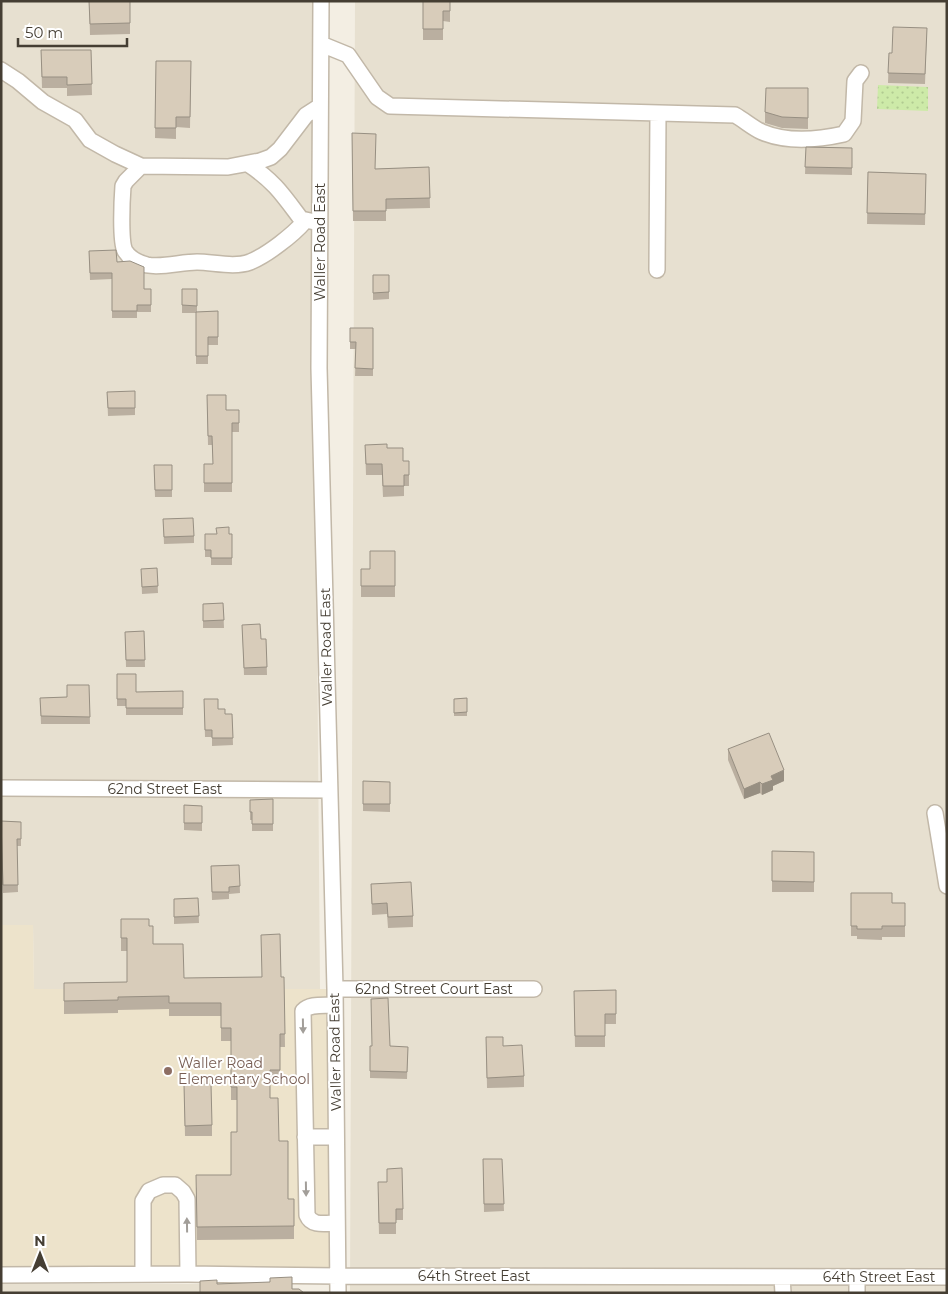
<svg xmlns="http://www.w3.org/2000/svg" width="948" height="1294" font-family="Montserrat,sans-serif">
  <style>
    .residential { fill: #e7e0d0 }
    .education { fill: #ede3cb }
    .park { fill: url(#park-dots) }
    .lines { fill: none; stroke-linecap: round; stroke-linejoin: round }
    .minor-casing { stroke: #c2b8a8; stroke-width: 18 }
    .minor { stroke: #fff; stroke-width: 15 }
    .wall { fill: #baafa0 }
    .shaded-wall { fill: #978f82 }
    .building { fill: #d8ccba; stroke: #978f82 }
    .oneway { fill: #a29e99 }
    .education-dot { fill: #8d6e63; stroke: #fff; stroke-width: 2 }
    .labels { text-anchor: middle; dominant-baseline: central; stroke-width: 4; stroke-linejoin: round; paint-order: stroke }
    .street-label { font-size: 14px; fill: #453e33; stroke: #fff }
    .education-label { font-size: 14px; fill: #785e54; stroke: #fff; text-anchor: start }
  </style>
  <defs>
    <pattern id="park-dots" width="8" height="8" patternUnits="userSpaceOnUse" patternTransform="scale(1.25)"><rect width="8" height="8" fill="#cdeaa8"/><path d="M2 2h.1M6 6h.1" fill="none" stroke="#b1ca91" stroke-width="1.8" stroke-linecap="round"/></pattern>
  </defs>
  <rect width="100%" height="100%" fill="#f3eee3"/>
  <!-- residential -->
  <path class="residential" d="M 1,1 L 312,1 L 320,989 L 34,989 L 33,925 L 1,925 Z
    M 355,1 L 947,1 L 947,1293 L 350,1293 Z
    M 1,1284 L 242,1284 L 242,1293 L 1,1293 Z"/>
  <!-- education -->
  <path class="education" d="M 1,925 L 33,925 L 34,989 L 335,989 L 338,1276 L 1,1275 Z"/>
  <!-- park -->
  <path class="park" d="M 878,85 L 928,87 L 928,111 L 877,109 Z"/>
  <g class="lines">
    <!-- minor casing -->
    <g class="minor-casing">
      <path id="minor" d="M 321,1 L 319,368 L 335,989 L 338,1293
        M 321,44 L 348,55 L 377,97 L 390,106 L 735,115 C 744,120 753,128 762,132 C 788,143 817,140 844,134 L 853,121 L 855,81 L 861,73
        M 1,70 L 18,81 L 43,102 L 75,120 L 90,140 L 115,154 L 141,166 L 228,167 L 260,161 L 271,157 L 280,149 L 306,115 L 320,106
        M 248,164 C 274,181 283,195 301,219 L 315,222
        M 141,166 L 126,181 L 123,186 C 122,199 120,241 125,251 C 130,259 139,263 147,265 C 163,268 181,262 197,262 C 213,262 234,268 250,262 C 267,255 293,235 305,221
        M 657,270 L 658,113
        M 1,788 L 329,790
        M 935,813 L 947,886
        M 335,989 L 534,989
        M 335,1005 C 325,1006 310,1003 303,1011 L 307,1215 C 312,1227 326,1223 337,1223
        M 305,1137 L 336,1137
        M 143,1274 L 143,1201 L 149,1191 L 163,1185 L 175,1185 L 183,1192 L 187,1199 L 188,1274
        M 1,1275 L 188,1274 L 338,1276 L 947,1277
        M 782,1277 L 783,1293
        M 857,1277 L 857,1293"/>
    </g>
    <!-- minor -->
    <use href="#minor" class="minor"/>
  </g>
  <!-- wall -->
  <path class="wall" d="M 89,1 L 130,1 L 130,34 L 90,35 Z
    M 423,1 L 450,1 L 450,22 L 443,21 L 443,40 L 423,40 Z
    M 927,28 L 925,84 L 888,83 L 889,53 L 892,53 Z
    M 41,50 L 91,50 L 92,95 L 67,96 L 67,88 L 42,88 Z
    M 156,61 L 191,61 L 190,128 L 176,127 L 176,139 L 155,138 Z
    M 808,88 L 808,129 L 782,128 L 765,123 L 765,112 Z
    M 352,133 L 375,169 L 429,167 L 430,208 L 386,209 L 386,221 L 353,221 Z
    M 806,147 L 852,148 L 852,175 L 805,174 Z
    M 868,172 L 926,174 L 925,225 L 867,224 Z
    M 89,251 L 117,262 L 144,289 L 151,289 L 151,312 L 137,312 L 137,318 L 112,318 L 112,279 L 90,280 Z
    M 373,275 L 389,275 L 389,299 L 373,300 Z
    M 182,289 L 197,289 L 197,312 L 218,311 L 218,345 L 208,345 L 208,364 L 196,364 L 196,313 L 182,313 Z
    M 350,328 L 373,328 L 373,376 L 355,376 L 356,349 L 350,349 Z
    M 107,392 L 135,408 L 135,415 L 108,416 Z
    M 207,395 L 226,410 L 239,410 L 239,432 L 232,432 L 232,492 L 204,492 L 204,464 L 213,464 L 212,445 L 208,445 Z
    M 365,445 L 387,448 L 403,461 L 409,461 L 409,486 L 404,486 L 404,496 L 383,497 L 382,475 L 366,475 Z
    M 154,465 L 172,465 L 172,497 L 155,497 Z
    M 163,519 L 194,536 L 194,543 L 164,544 Z
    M 205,534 L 232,534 L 232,565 L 211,565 L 211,557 L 205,557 Z
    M 395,551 L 395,597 L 361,597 L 361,569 L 370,569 Z
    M 157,568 L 158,593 L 142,594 L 141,569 Z
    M 223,603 L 224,628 L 203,628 L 203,604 Z
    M 242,625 L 261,639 L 266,639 L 267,675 L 244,675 Z
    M 144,631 L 145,667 L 126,667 L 125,632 Z
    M 117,674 L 136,692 L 183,691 L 183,715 L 126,715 L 126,706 L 117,706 Z
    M 89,685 L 90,724 L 41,724 L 40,698 L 67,697 Z
    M 467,698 L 467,716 L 454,716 L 454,699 Z
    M 204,699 L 225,714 L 232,714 L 233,745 L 212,746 L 212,737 L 205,737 Z
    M 728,749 L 784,781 L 773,786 L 773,790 L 762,795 L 760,793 L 744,799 L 728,760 Z
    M 390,782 L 390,812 L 363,811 L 363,804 Z
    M 273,799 L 273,831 L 252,831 L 252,820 L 250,820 L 250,800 Z
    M 184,805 L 202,806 L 202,831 L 184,830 Z
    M 1,821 L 21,822 L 21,846 L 17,846 L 18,892 L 3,893 L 1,851 Z
    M 772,851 L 814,852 L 814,892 L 772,892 Z
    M 239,865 L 240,893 L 229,894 L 229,899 L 212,900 L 211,866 Z
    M 371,884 L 413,916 L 413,927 L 388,928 L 387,914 L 372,915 Z
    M 851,893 L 892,903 L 905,903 L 905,937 L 882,937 L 882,940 L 857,939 L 857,936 L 851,936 Z
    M 198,898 L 199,923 L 174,924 L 174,899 Z
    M 121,919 L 149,926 L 153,944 L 184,978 L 284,977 L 285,1047 L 280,1047 L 280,1083 L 270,1083 L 270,1098 L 288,1199 L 294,1199 L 294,1239 L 197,1240 L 196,1188 L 231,1175 L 237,1132 L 237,1100 L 231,1100 L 231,1041 L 221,1041 L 221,1016 L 169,1016 L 169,1009 L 118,1010 L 118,1013 L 64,1014 L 64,983 L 127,982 L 127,951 L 121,951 Z
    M 616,990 L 616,1024 L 605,1024 L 605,1047 L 575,1047 L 574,991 Z
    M 486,1037 L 503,1046 L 524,1076 L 524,1087 L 487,1088 Z
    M 370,1046 L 408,1047 L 407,1079 L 370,1078 Z
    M 184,1085 L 212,1125 L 212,1136 L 185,1136 Z
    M 483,1159 L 502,1159 L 504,1211 L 484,1212 Z
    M 387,1169 L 403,1209 L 403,1220 L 396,1220 L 396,1234 L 379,1234 L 378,1193 L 387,1182 Z"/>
  <!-- shaded-wall -->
  <path class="shaded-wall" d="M 784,770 L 784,781 L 773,786 L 773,790 L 762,795 L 762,784 L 771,776 Z
    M 760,782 L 760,793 L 744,799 L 744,789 Z"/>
  <!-- building -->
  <path class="building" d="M 89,1 L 130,1 L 130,23 L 90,24 Z
    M 423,1 L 450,1 L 450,11 L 443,11 L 443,29 L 423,29 Z
    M 893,27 L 927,28 L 925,74 L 888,73 L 889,53 L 892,53 Z
    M 41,50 L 91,50 L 92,84 L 67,85 L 67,77 L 42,77 Z
    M 156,61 L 191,61 L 190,117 L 176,117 L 176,128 L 155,128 Z
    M 766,88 L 808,88 L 808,118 L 782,117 L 765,112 Z
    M 352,133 L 376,134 L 375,169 L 429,167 L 430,198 L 386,199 L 386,211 L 353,211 Z
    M 806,147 L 852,148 L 852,168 L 805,167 Z
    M 868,172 L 926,174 L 925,214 L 867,213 Z
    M 116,250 L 117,262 L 130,261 L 144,267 L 144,289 L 151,289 L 151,305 L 137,305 L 137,311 L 112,311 L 112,273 L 90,273 L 89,251 Z
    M 373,275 L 389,275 L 389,292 L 373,293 Z
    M 182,289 L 197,289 L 197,306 L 182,305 Z
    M 218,311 L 218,337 L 208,337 L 208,356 L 196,356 L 196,312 Z
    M 350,328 L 373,328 L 373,369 L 355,368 L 356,342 L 350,342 Z
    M 135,391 L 135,408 L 108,408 L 107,392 Z
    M 207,395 L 226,395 L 226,410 L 239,410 L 239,423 L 232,423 L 232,483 L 204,483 L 204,464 L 213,464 L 212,436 L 208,436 Z
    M 387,444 L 387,448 L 403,448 L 403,461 L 409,461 L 409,475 L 404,475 L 404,486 L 383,486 L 382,464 L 366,464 L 365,445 Z
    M 154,465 L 172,465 L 172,490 L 155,490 Z
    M 193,518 L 194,536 L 164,537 L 163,519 Z
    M 229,527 L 229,534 L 232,534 L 232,558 L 211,558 L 211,550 L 205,550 L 205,534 L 217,534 L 216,528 Z
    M 370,551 L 395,551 L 395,586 L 361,586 L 361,569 L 370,569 Z
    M 157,568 L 158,586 L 142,587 L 141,569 Z
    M 223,603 L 224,620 L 203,621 L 203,604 Z
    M 260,624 L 261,639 L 266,639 L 267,667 L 244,668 L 242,625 Z
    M 144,631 L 145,660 L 126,660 L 125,632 Z
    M 117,674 L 136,674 L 136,692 L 183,691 L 183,708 L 126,708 L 126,699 L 117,699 Z
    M 67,685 L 89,685 L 90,717 L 41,716 L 40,698 L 67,697 Z
    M 467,698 L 467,712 L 454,713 L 454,699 Z
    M 204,699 L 218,699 L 218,709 L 225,709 L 225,714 L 232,714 L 233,738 L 212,738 L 212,730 L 205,730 Z
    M 769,733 L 784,770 L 771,776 L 773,780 L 762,784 L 760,782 L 744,789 L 728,749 Z
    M 363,781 L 390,782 L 390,804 L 363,804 Z
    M 273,799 L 273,824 L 252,824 L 252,812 L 250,812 L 250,800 Z
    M 184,805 L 202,806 L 202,823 L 184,823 Z
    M 1,821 L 21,822 L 21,839 L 17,839 L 18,885 L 3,885 Z
    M 772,851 L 814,852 L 814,882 L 772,881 Z
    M 239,865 L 240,886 L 229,887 L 229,892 L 212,892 L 211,866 Z
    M 411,882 L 413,916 L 388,917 L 387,903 L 372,904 L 371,884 Z
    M 851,893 L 892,893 L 892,903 L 905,903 L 905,926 L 882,926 L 882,929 L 857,929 L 857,926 L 851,926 Z
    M 198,898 L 199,916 L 174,917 L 174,899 Z
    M 121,919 L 149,919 L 149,926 L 153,926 L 153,944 L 183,944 L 184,978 L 262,977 L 261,935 L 280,934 L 281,977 L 284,977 L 285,1034 L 280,1034 L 280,1070 L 270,1070 L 270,1098 L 278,1098 L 279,1141 L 288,1141 L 288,1199 L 294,1199 L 294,1226 L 197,1227 L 196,1175 L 231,1175 L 231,1132 L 237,1132 L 237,1087 L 231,1087 L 231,1028 L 221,1028 L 221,1003 L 169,1003 L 169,996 L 118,997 L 118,1000 L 64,1001 L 64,983 L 127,982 L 127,938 L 121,938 Z
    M 616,990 L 616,1014 L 605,1014 L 605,1036 L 575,1036 L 574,991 Z
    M 388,998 L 390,1046 L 408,1047 L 407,1072 L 370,1071 L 370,1046 L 372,1046 L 371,999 Z
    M 486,1037 L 503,1037 L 503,1046 L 522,1045 L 524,1076 L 487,1078 Z
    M 211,1084 L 212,1125 L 185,1126 L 184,1085 Z
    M 483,1159 L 502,1159 L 504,1204 L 484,1204 Z
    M 402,1168 L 403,1209 L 396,1209 L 396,1223 L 379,1223 L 378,1182 L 387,1182 L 387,1169 Z
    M 292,1277 L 292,1289 L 299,1289 L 304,1293 L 200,1293 L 200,1281 L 217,1280 L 217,1284 L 270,1282 L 270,1278 Z"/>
  <!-- one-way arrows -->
  <defs><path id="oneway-solid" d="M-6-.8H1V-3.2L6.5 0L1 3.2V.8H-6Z" transform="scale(1.25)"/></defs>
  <g class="oneway">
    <use href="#oneway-solid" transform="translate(303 1026) rotate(89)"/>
    <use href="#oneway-solid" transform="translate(306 1189) rotate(89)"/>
    <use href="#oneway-solid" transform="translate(187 1225) rotate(-91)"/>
  </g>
  <!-- markers -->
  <circle class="education-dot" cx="168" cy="1071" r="5"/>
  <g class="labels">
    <!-- street labels -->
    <g class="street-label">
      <text transform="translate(320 242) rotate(-90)">Waller Road East</text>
      <text transform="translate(326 647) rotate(-91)">Waller Road East</text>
      <text x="165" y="789">62nd Street East</text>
      <text x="434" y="989">62nd Street Court East</text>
      <text transform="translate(335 1052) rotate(-91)">Waller Road East</text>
      <text x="474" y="1276">64th Street East</text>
      <text x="879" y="1277">64th Street East</text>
    </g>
    <!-- education labels -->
    <g class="education-label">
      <text x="178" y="1063">Waller Road<tspan x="178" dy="16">Elementary School</tspan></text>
    </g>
  </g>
  <!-- border -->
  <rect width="948" height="1294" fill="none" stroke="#453e33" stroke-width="5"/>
  <!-- north arrow -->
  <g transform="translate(40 1254)" stroke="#ffffff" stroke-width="4" paint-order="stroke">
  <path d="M0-4L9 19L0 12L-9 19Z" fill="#453e33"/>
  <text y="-8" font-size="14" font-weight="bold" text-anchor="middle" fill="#453e33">N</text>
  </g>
  <!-- scale -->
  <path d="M18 38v8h109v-8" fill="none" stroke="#453e33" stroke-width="2.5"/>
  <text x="25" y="38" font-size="15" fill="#453e33" stroke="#ffffff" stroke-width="4" paint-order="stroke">50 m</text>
</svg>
